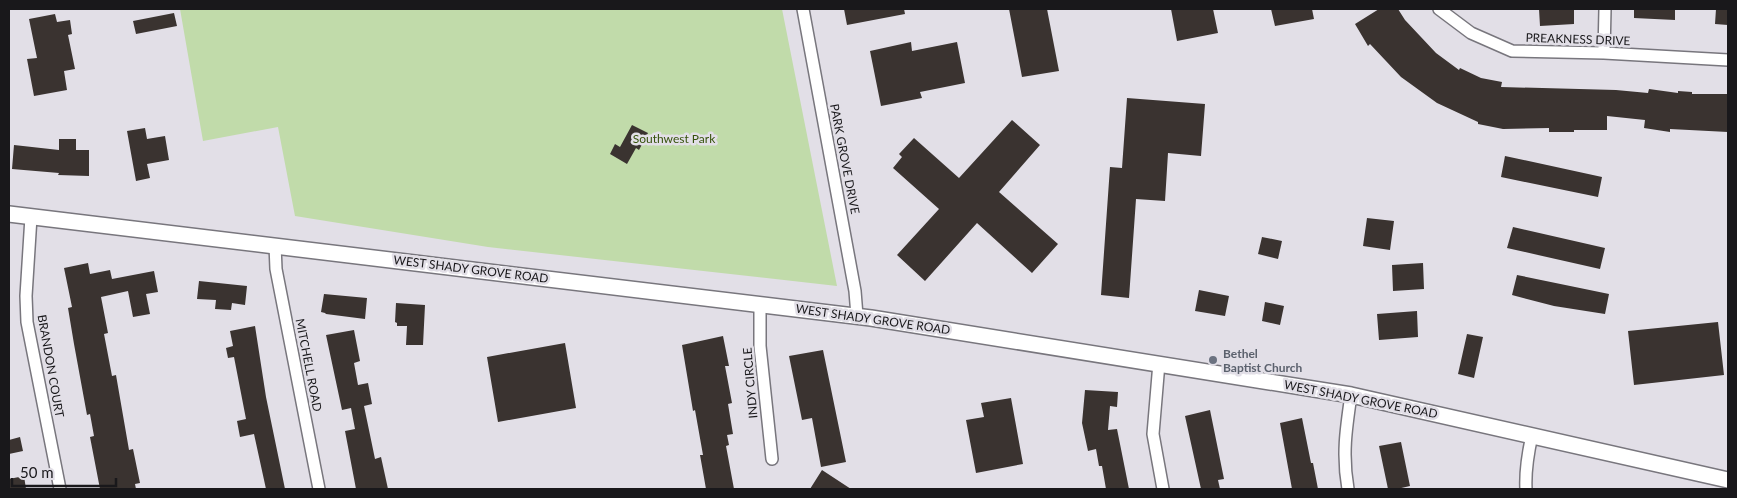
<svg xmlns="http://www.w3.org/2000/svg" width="1737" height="498" font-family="Lato,sans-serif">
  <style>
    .green { fill: #c1dbaa }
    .building { fill: #3a3330 }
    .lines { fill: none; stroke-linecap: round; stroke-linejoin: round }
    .street-casing { stroke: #78767d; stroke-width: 14 }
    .secondary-casing { stroke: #78767d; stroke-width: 18 }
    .street { stroke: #fff; stroke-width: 11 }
    .secondary { stroke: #fff; stroke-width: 15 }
    .worship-dot { fill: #6b7280; stroke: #e2dfe7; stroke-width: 2 }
    .labels { text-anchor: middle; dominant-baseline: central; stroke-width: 5; stroke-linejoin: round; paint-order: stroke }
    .street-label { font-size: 12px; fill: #19181b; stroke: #e2dfe7 }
    .park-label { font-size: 12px; fill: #35520b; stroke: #e2dfe7 }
    .worship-label { font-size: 12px; font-weight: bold; fill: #5b616d; stroke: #e2dfe7; text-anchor: start }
  </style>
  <rect width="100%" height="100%" fill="#e2dfe7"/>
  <!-- green -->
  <path class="green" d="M 180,9 L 782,9 L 837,286 L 488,247 L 295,216 L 278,127 L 203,141 Z"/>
  <!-- building -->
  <path class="building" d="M 844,9 L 904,9 L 905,14 L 847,25 Z
    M 1009,9 L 1047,9 L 1059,71 L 1022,77 Z
    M 1171,9 L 1213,9 L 1218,33 L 1177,41 Z
    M 1271,9 L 1312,9 L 1314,19 L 1275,26 Z
    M 1379,9 L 1398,9 L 1405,20 L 1436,53 L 1459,70 L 1460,68 L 1481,78 L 1502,82 L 1501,87 L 1616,90 L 1648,93 L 1649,89 L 1678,93 L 1678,91 L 1692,92 L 1692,94 L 1728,94 L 1728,132 L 1670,129 L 1670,132 L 1644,128 L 1645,120 L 1607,116 L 1607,130 L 1574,130 L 1574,132 L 1549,132 L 1549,128 L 1503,129 L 1478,124 L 1478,122 L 1437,103 L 1401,77 L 1370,44 L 1368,46 L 1355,24 Z
    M 1539,9 L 1574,9 L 1574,24 L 1540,26 Z
    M 1634,9 L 1675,9 L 1675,20 L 1634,18 Z
    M 1716,9 L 1728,9 L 1728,25 L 1715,24 Z
    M 174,13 L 177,26 L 136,34 L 133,21 Z
    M 55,14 L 57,22 L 70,20 L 72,34 L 68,35 L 75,69 L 64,71 L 67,90 L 34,96 L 27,59 L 37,58 L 29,19 Z
    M 911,42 L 912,51 L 957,42 L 965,83 L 920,92 L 922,98 L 881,106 L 870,51 Z
    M 1127,98 L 1205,104 L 1201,156 L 1168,153 L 1165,201 L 1136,199 L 1129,298 L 1101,295 L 1110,167 L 1122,168 Z
    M 1012,120 L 1040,145 L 999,192 L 1058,244 L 1032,273 L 977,223 L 925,281 L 897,255 L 939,209 L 893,168 L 902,157 L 899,154 L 914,138 L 959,178 Z
    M 632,125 L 648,133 L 639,150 L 636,148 L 627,164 L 610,154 L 615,144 L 620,147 Z
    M 145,128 L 147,139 L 165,136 L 169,160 L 147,164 L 150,178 L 136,181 L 127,131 Z
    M 59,139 L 76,139 L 76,150 L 89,150 L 89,176 L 58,175 L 59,173 L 12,169 L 14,145 L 59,150 Z
    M 1505,156 L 1602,177 L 1598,197 L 1501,177 Z
    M 1367,218 L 1394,221 L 1390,250 L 1363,246 Z
    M 1513,227 L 1605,248 L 1600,269 L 1507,248 Z
    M 1262,237 L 1282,241 L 1278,259 L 1258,254 Z
    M 88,263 L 90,274 L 110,270 L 112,279 L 154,271 L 158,292 L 146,294 L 150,314 L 133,317 L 128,291 L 101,297 L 108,333 L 104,334 L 112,376 L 116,375 L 129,450 L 133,449 L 140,483 L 135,484 L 136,489 L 100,489 L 90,437 L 94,436 L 90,414 L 87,415 L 74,344 L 68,308 L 72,307 L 64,268 Z
    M 1423,263 L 1424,289 L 1393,291 L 1392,265 Z
    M 1517,275 L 1609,294 L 1605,314 L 1554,306 L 1512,295 Z
    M 199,281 L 247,286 L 245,305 L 232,303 L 231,310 L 215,309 L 216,300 L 197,299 Z
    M 1199,290 L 1229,296 L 1225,316 L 1195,311 Z
    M 324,294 L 367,298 L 365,319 L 326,314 L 325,313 L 321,312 Z
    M 1265,302 L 1284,306 L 1280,325 L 1262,321 Z
    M 396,303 L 425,305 L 423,345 L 406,345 L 407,326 L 397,326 L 397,323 L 395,322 Z
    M 1417,311 L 1418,337 L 1379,340 L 1377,314 Z
    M 1718,322 L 1724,375 L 1634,385 L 1628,331 Z
    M 255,326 L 266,397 L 285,489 L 266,489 L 254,434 L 240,437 L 237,421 L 246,419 L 234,357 L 228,358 L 226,348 L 233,346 L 230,331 Z
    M 354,330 L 360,361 L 354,363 L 358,385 L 368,383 L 372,404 L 364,406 L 375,459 L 381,457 L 388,489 L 356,489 L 345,431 L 355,429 L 351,408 L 342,410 L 326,335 Z
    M 1467,334 L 1483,337 L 1474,378 L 1458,374 Z
    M 723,336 L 729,366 L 725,366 L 732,403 L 728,404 L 733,434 L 727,435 L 729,445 L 726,446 L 734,489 L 706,489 L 700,455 L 703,455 L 695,410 L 693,411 L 682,345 Z
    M 565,343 L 576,408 L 498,422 L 487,357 Z
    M 823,350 L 846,462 L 821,467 L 812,418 L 802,420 L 789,356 Z
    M 1085,390 L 1118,392 L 1117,407 L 1110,406 L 1108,430 L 1117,429 L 1129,489 L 1106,489 L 1102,466 L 1099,466 L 1096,449 L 1088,451 L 1082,423 Z
    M 1011,398 L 1023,464 L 976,473 L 966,420 L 984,417 L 981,403 Z
    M 1210,410 L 1224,479 L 1218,480 L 1220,489 L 1201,489 L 1185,416 Z
    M 1302,418 L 1311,463 L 1313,463 L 1318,489 L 1292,489 L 1280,423 Z
    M 20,437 L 23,451 L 9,454 L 9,440 Z
    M 1401,442 L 1410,486 L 1397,489 L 1388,489 L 1379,446 Z
    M 822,470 L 851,489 L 810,489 Z
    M 24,476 L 26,489 L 9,489 L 9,479 Z"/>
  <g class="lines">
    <!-- street casing -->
    <g class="street-casing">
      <path id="street" d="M 803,9 L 855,291 L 857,316
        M 1439,9 L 1471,33 L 1512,51 L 1604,53 L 1728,60
        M 1604,53 L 1605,9
        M 31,217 L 26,296 L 27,322 L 60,489
        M 275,245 L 276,269 L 319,489
        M 760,304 L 760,346 L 772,459
        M 1159,363 L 1153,434 L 1163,489
        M 1348,489 C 1342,455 1346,429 1351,395
        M 1526,489 C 1525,470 1528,453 1532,435"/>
    </g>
    <!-- secondary casing -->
    <g class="secondary-casing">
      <path id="secondary" d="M 9,214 L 871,318 L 1351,395 L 1728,480"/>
    </g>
    <!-- street -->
    <use href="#street" class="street"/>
    <!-- secondary -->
    <use href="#secondary" class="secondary"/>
  </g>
  <!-- markers -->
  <circle class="worship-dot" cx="1213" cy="360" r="5"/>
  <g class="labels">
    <!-- street labels -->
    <g class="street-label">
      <text transform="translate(1578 39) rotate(2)">PREAKNESS DRIVE</text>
      <text transform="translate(845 159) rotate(79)">PARK GROVE DRIVE</text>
      <text transform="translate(471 269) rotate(7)">WEST SHADY GROVE ROAD</text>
      <text transform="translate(873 319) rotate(8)">WEST SHADY GROVE ROAD</text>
      <text transform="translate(309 365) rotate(79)">MITCHELL ROAD</text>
      <text transform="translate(51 366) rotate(80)">BRANDON COURT</text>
      <text transform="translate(750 383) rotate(-95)">INDY CIRCLE</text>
      <text transform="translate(1361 399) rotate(11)">WEST SHADY GROVE ROAD</text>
    </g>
    <!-- park labels -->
    <g class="park-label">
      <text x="674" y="138">Southwest Park</text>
    </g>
    <!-- worship labels -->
    <g class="worship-label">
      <text x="1223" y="353">Bethel<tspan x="1223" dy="14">Baptist Church</tspan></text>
    </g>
  </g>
  <!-- border -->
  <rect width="1737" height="498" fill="none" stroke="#19181b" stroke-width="20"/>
  <!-- scale -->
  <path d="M12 478v8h104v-8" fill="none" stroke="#19181b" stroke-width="2.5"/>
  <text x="20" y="478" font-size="15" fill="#19181b" stroke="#e2dfe7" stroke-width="4" paint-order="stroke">50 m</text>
</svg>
